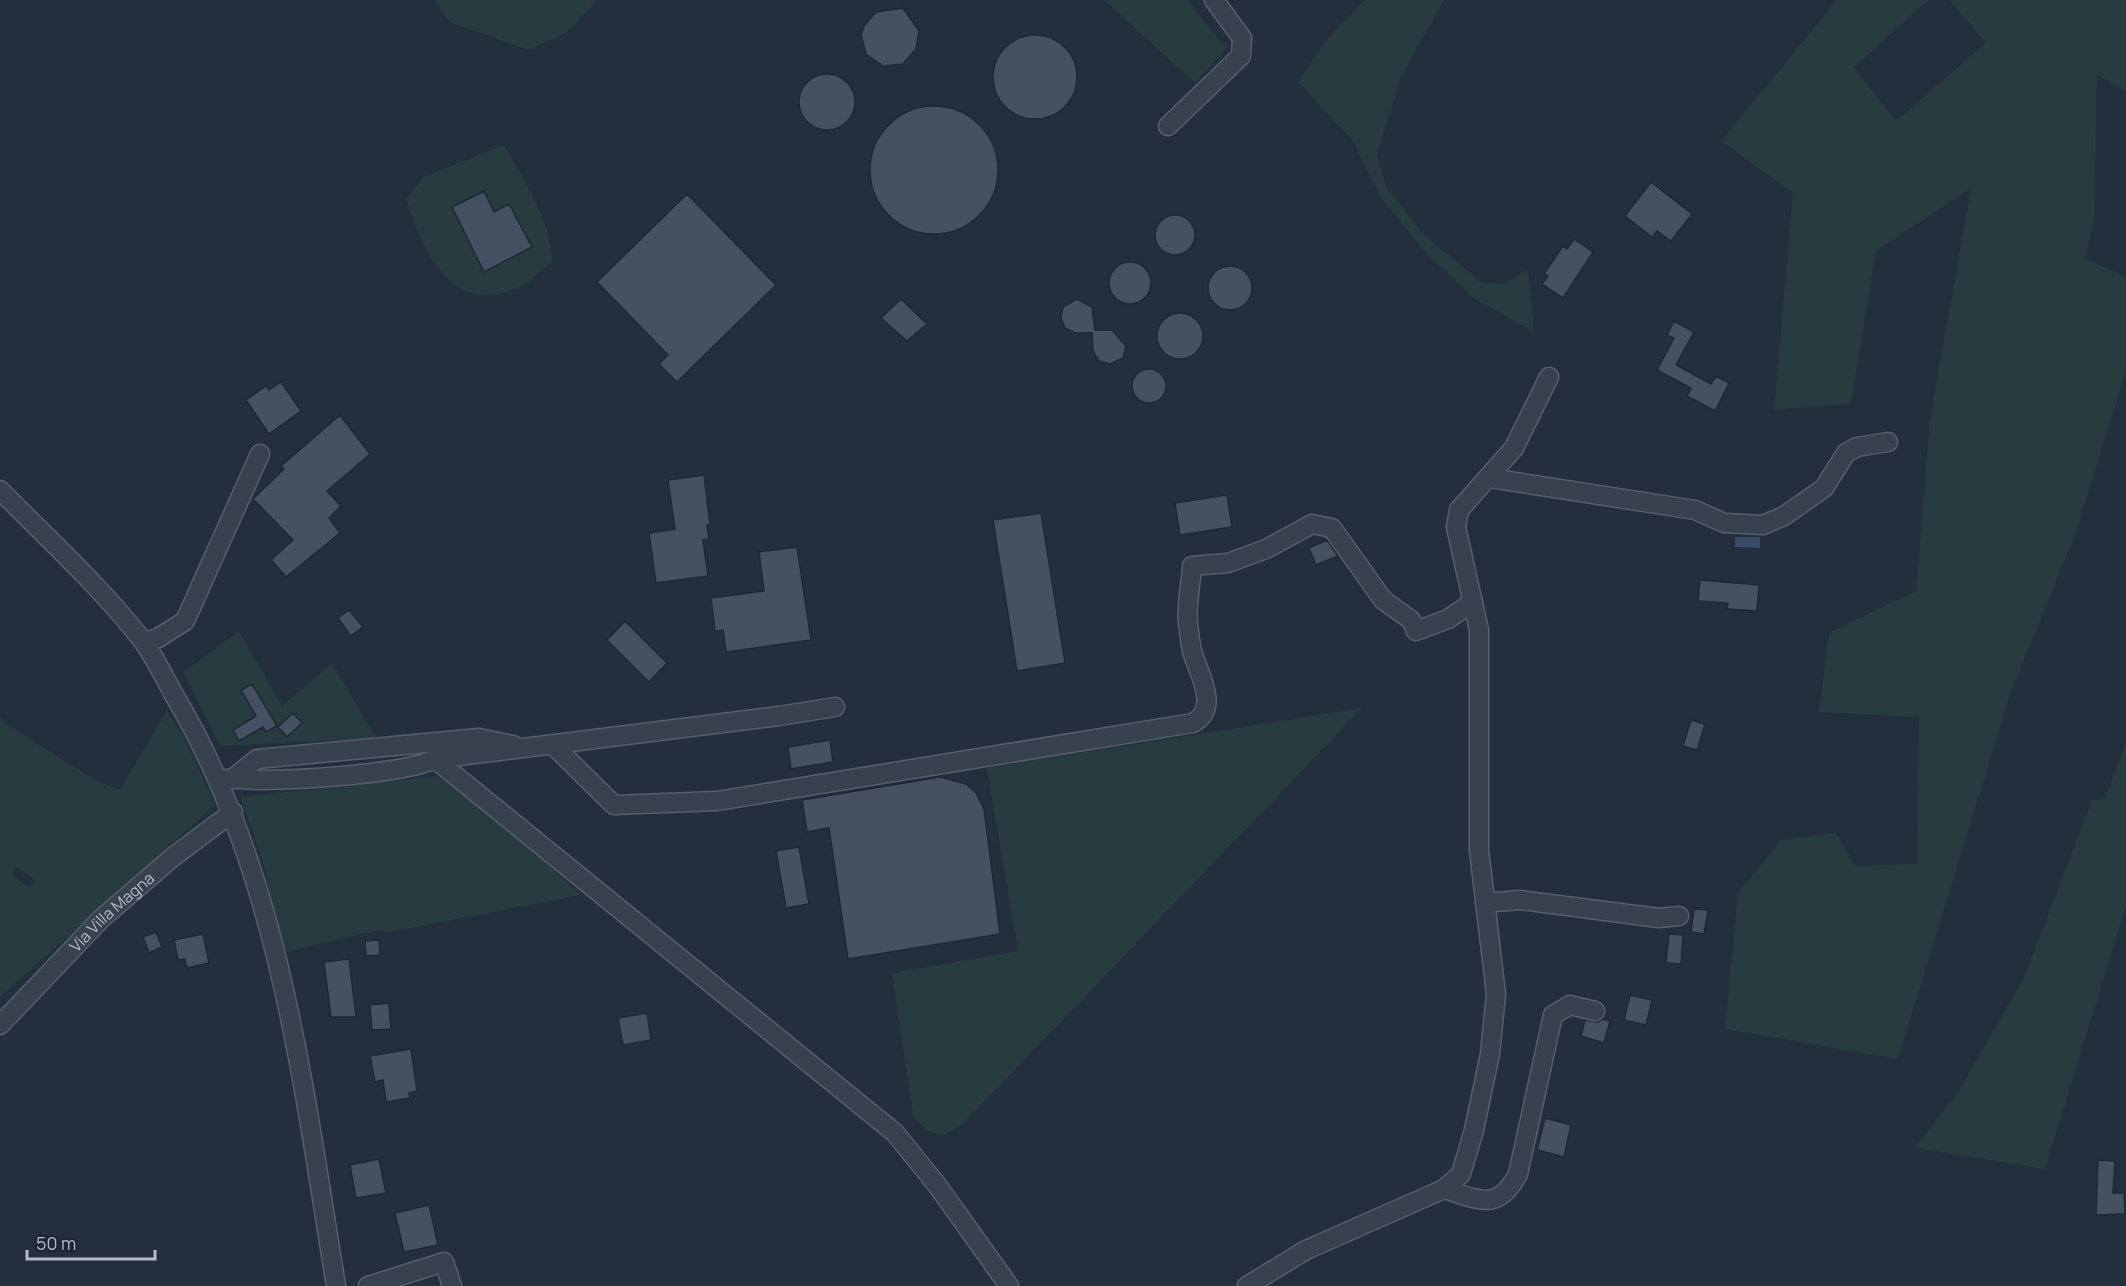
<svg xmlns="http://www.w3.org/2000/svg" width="2126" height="1286" font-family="Manrope,sans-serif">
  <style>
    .green { fill: #263c3f; fill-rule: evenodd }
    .water { fill: #394c67 }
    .building { fill: #455162; stroke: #1f2835; stroke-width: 1.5 }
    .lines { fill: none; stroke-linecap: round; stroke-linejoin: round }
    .minor-casing { stroke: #565f6c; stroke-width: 21 }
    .minor { stroke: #38414e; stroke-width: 18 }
    .labels { text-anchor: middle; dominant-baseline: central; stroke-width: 6; stroke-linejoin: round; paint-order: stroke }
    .street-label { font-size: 16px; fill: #b4bcc9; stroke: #1d2633 }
  </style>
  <rect width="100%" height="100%" fill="#242f3e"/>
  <!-- green -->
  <path class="green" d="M 434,0 L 597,0 L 568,32 L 528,50 L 449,22 Z
    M 1104,0 L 1187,0 L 1226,48 L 1195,83 Z
    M 1365,0 L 1444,0 L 1401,77 L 1377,155 L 1386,186 L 1421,232 L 1482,283 L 1505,284 L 1528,269 L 1534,332 L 1472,297 L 1423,249 L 1381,198 L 1353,141 L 1298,82 L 1323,44 Z
    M 1837,0 L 1928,0 L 1854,67 L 1896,121 L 1986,43 L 1949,0 L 2126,0 L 2126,91 L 2097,75 L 2094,221 L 2085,259 L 2126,277 L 2126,371 L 2075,535 L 2011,692 L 1898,1059 L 1725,1029 L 1738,893 L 1781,840 L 1836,833 L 1855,866 L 1917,864 L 1919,717 L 1819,712 L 1829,633 L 1916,591 L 1930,419 L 1971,188 L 1876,251 L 1851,403 L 1774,410 L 1793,193 L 1721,141 Z
    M 504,145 C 524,181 551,220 552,262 C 543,269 533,279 523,285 C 453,321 424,254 406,199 L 423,177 Z
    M 239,631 L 282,706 L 332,663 L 376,738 L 220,746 L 183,673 Z
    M 1362,708 L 962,1125 L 942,1136 L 926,1130 L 913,1115 L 892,973 L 1018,951 L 987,768 Z
    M 167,710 L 186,742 L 215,805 L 0,997 L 0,717 L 6,724 L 95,780 L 120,790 ZM 17,867 L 35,880 L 29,888 L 11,875 Z
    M 2126,742 L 2126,906 L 2045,1169 L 1915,1148 L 1958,1092 L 2023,980 L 2092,800 L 2105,799 Z
    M 449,775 L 581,895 L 400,930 L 385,932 L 383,929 L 282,953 L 264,865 L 240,797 Z"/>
  <!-- water -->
  <path class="water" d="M 1735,537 L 1760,537 L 1760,548 L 1735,547 Z"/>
  <!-- building -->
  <path class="building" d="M 903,8 L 919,31 L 916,49 L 903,64 L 883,66 L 866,54 L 861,35 L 864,26 L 876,12 Z
    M993 77a42 42 0 1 1 84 0a42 42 0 1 1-84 0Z
    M799 102a28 28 0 1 1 56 0a28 28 0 1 1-56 0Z
    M870 170a64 64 0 1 1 128 0a64 64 0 1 1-128 0Z
    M 1651,182 L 1692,214 L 1671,241 L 1657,231 L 1652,237 L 1625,216 Z
    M 484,191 L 494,212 L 509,204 L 532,247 L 484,272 L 452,207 Z
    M 687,194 L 776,285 L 677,382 L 659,364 L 668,355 L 597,282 Z
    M1155 235a20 20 0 1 1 40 0a20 20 0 1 1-40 0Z
    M 1574,239 L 1593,252 L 1563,298 L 1542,284 L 1548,276 L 1544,274 L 1563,246 L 1567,249 Z
    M1109 283a21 21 0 1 1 42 0a21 21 0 1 1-42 0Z
    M1208 288a22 22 0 1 1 44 0a22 22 0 1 1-44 0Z
    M 901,299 L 927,324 L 907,341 L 881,318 Z
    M 1077,299 L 1092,307 L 1095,330 L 1112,330 L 1126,346 L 1123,358 L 1110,364 L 1099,361 L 1093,351 L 1092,333 L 1075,333 L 1065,328 L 1061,318 L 1063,307 Z
    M1157 336a23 23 0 1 1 46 0a23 23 0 1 1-46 0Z
    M 1674,321 L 1694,332 L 1676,365 L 1711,384 L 1716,376 L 1729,383 L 1715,411 L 1687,396 L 1691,388 L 1657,370 L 1674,338 L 1667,335 Z
    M1132 386a17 17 0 1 1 34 0a17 17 0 1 1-34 0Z
    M 281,382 L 301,411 L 269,434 L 246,400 L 266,386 L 269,390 Z
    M 340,415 L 370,454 L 327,491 L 341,506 L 329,518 L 340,533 L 286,577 L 271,560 L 293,540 L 253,499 L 284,469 L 281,466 Z
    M 704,475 L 710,525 L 707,525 L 709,539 L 703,540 L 708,576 L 656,583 L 649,533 L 675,529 L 668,480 Z
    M 1227,495 L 1232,527 L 1180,535 L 1175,503 Z
    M 1041,513 L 1065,663 L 1017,671 L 993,520 Z
    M 1327,540 L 1338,556 L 1316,565 L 1309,548 Z
    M 797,547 L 811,640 L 726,652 L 723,630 L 715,631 L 711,598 L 764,591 L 759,552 Z
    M 1700,580 L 1759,585 L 1757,611 L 1727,609 L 1728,603 L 1698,601 Z
    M 349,610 L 363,627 L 351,636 L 338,618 Z
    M 625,621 L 667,663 L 649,682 L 607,640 Z
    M 252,684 L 277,726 L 266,732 L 263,727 L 239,741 L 233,730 L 256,716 L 241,690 Z
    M 293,713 L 302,723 L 287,737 L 278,727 Z
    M 1691,720 L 1705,724 L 1697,750 L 1683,746 Z
    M 830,740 L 833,762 L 791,769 L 788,747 Z
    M 940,777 L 966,784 L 976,793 L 984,809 L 1000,934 L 848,959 L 829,828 L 807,832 L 802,800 Z
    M 799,847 L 809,904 L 786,908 L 776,851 Z
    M 1694,909 L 1708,910 L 1704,934 L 1691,932 Z
    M 156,932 L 162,947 L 149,953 L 143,937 Z
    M 203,934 L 209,963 L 187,968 L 185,959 L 178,960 L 174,940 Z
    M 1669,934 L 1683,935 L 1681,964 L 1666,963 Z
    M 379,940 L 380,955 L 366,956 L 365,941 Z
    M 349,959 L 356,1017 L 331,1017 L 324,962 Z
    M 1630,995 L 1652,1000 L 1646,1025 L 1624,1020 Z
    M 389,1003 L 391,1029 L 372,1030 L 370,1005 Z
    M 647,1013 L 651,1040 L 623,1045 L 618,1018 Z
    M 1603,1019 L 1610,1021 L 1604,1043 L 1581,1036 L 1585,1020 L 1598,1022 Z
    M 411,1049 L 417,1091 L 409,1093 L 410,1098 L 386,1102 L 383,1080 L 375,1082 L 370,1056 Z
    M 1545,1118 L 1571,1125 L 1564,1157 L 1537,1150 Z
    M 379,1159 L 386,1193 L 356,1198 L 350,1165 Z
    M 2098,1160 L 2115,1161 L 2113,1193 L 2124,1193 L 2125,1214 L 2096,1215 Z
    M 429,1205 L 438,1245 L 404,1252 L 395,1213 Z"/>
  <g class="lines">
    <!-- minor casing -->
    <g class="minor-casing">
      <g id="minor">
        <path d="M 1168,126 L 1241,56 L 1242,38 L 1214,0"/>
        <path d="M 1490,478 L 1695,510 L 1724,523 L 1763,525 L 1784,516 L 1824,488 L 1846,453 L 1857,447 L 1888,442"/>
        <path d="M 0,490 C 48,539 101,587 143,641 C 156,659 166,681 177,700 C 279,873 304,1090 336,1286"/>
        <path d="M 144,642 L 158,638 L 185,621 L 260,454"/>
        <path d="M 553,745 L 614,805 L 717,801 L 1193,723 C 1221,708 1198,673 1192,651 C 1190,642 1189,632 1188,623 C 1186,604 1191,585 1192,566 L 1228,563 L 1266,549 L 1312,524 L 1332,528 L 1383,600 L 1411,620 L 1416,631 L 1448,619 L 1473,602"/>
        <path d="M 435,759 L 895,1133 L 937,1185 L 1009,1286"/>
        <path d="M 235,777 L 257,759 L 479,738 L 513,745"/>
        <path d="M 219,780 C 234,777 245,780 260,780 C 298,780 404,774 435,759 L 779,716 L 835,707"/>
        <path d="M 1485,903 L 1520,900 L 1659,918 L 1679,916"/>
        <path id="s1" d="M 0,1025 L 101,919 L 173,857 L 233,812"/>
        <path d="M 1444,1189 C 1480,1200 1498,1212 1518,1174 L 1553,1015 L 1570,1005 L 1595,1011"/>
        <path d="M 368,1286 L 444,1262 L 452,1286"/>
        <path d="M 1247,1286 L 1306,1250 L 1444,1189 L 1461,1174 L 1474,1130 L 1490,1054 L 1496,994 L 1479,850 L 1479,630 L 1456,527 L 1459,510 L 1514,448 L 1549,377"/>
      </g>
    </g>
    <!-- minor -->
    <use href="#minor" class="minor"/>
  </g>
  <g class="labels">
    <!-- street labels -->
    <g class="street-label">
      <text stroke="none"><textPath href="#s1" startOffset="159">Via Villa Magna</textPath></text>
    </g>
  </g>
  <!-- scale -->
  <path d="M27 1250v9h128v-9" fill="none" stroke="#b4bcc9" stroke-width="3"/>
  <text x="36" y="1250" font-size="18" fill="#b4bcc9" stroke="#1d2633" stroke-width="4.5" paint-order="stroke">50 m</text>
</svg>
